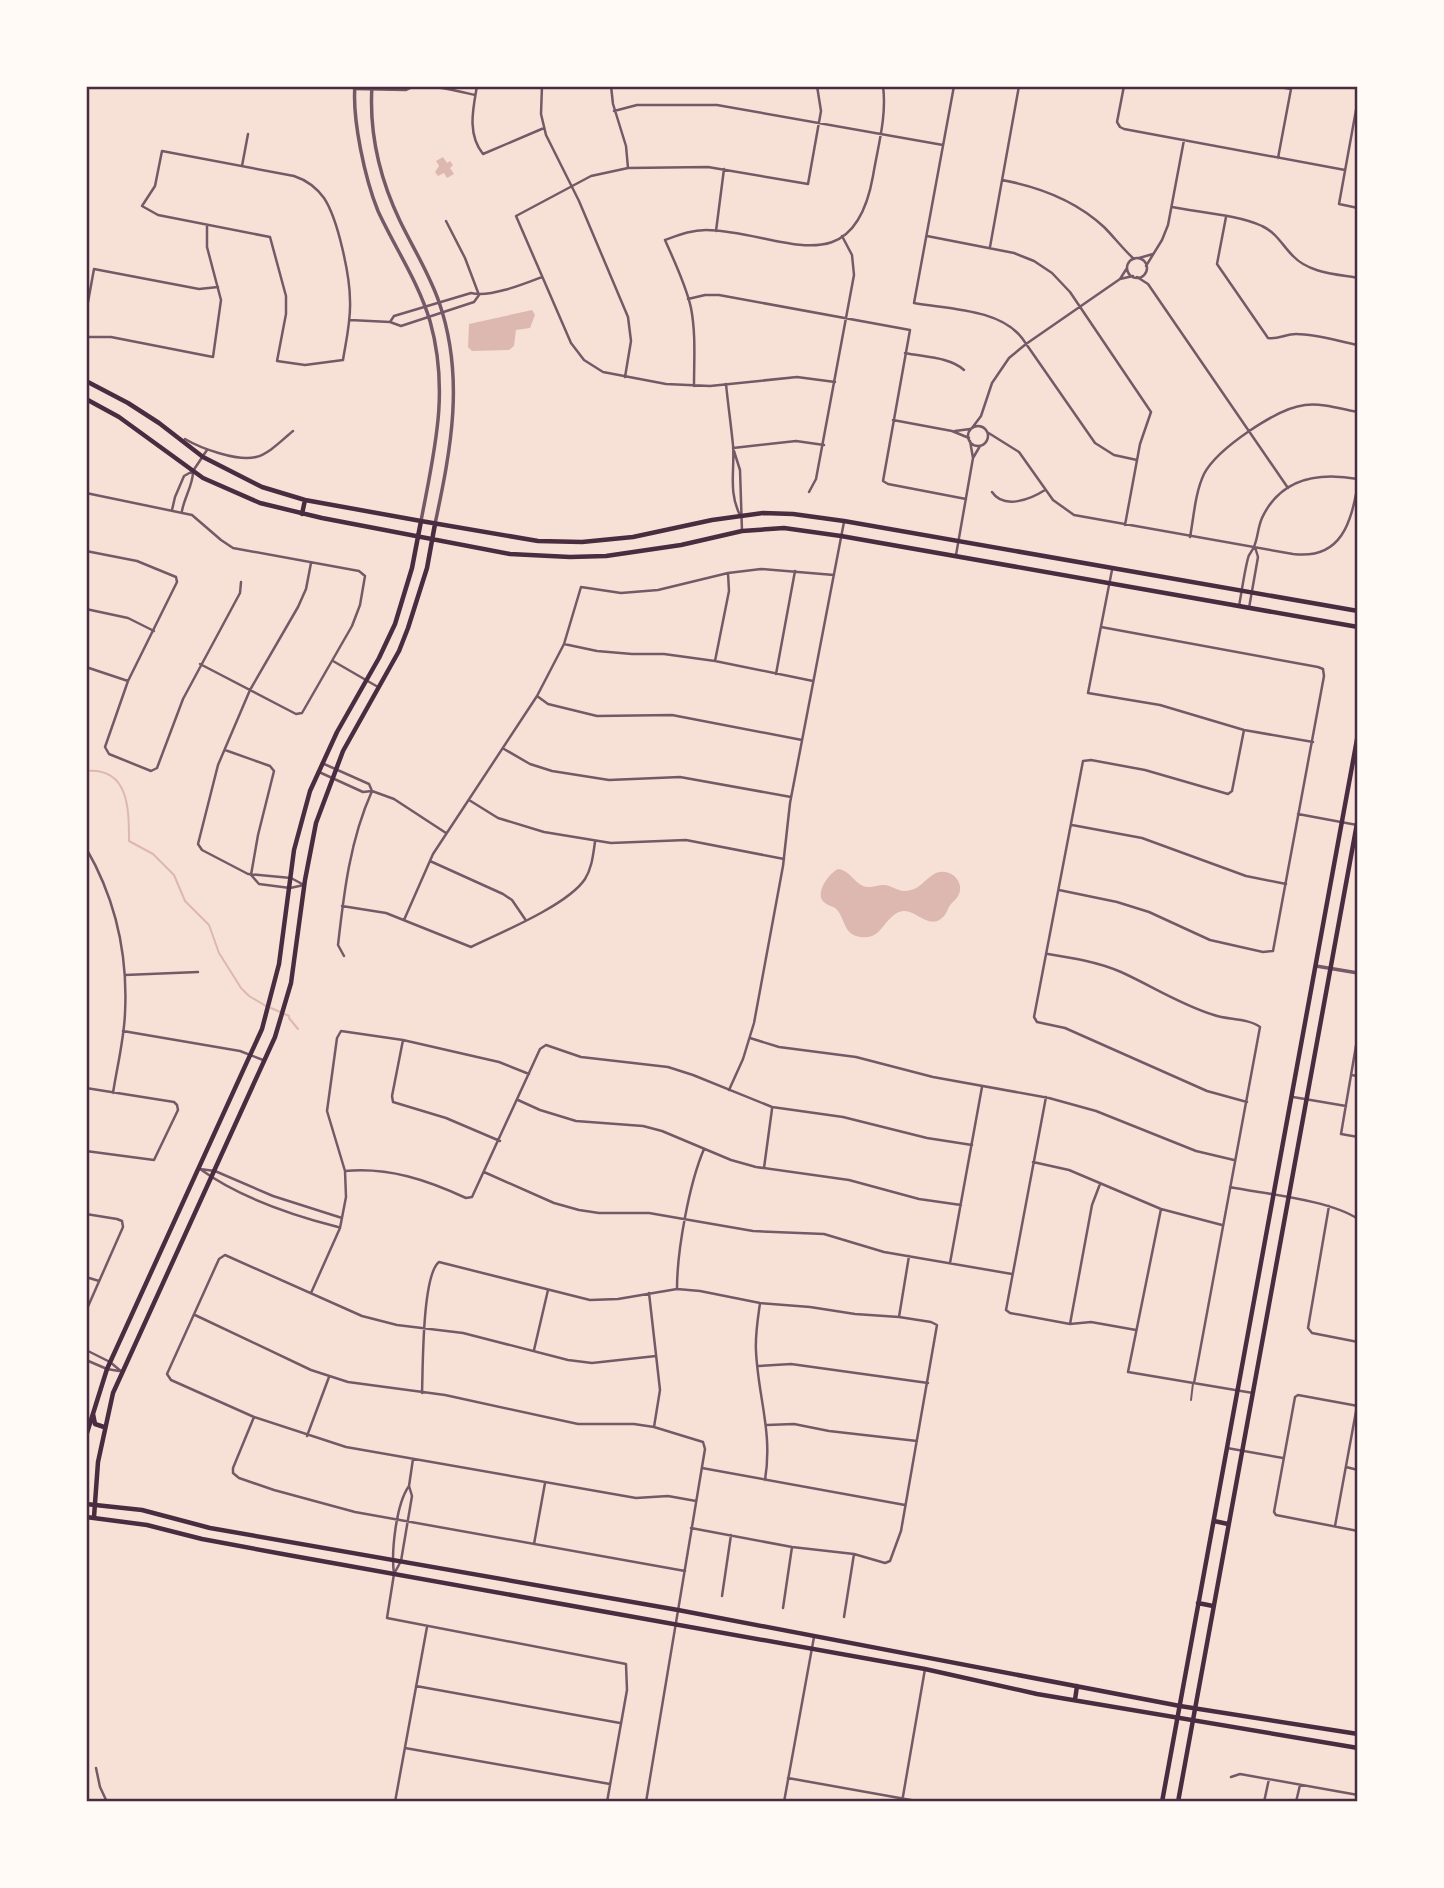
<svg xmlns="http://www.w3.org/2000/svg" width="1444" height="1888" font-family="'Varela Round',sans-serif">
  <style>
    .water { fill: #dcb8b0 }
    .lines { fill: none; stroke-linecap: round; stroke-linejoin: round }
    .stream { stroke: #dcb8b0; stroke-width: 2 }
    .service { stroke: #755966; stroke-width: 2 }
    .minor { stroke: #755966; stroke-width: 2.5 }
    .tertiary { stroke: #755966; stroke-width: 3.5 }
    .secondary { stroke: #4a2c40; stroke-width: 4.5 }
    .primary { stroke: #4a2c40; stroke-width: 4.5 }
    .neatline { fill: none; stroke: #4a2c40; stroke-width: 2.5 }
  </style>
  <rect width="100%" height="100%" fill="#f7e1d7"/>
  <!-- water -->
  <path class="water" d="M 443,157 L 447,163 L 450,161 L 453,165 L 450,168 L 454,174 L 447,178 L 444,173 L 438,176 L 435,172 L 439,166 L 436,161 Z
    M 532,310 L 535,315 L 530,328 L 516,330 L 514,346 L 509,350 L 472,351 L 468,347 L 469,324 Z
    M 838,869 C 849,870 853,881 863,886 C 871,889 876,885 884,885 C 891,885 897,891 904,891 C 920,891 924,879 936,873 C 946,869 958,875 960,886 C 961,895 956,899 951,904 C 947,909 947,914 942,918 C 927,931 915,906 899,912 C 883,919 882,940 861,937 C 844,935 846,922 838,911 C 835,906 830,907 825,903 C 813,895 829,873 838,869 Z"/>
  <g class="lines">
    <!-- stream -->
    <path class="stream" d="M 86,771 C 129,767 129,809 129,841 L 153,854 L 174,875 L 185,901 L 209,925 L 219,953 L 241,988 L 249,996 L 266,1006
      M 271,1008 L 289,1016
      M 289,1018 L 298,1029"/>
    <!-- service -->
    <path class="service" d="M 1191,1400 L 1193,1383"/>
    <!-- minor -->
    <path class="minor" d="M 477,86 C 473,109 467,134 483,154 L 544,128
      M 542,86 L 541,114 L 546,135 L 579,201 L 628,317 L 631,341 L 625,377
      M 611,86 L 613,104 L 626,146 L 628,168
      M 817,86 L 821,111 L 808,184 L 708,167 L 628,168 L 591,176 L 516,216 L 571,343 L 584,360 L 603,372 L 666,384 L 710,386 L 797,377 L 835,382
      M 954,86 L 914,303 C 948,309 1000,309 1022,338 L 1095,443 L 1114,455 L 1137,460
      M 1124,86 L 1117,122 L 1120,127 L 1124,129 L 1345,170
      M 1274,86 L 1291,89 L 1278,158
      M 354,89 L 406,90 C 420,81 458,91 475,95
      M 1358,99 L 1339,204 L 1358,208
      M 614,111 L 637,105 L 717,105 L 943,145
      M 162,151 L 294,176 C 306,180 316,187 324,198 C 338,219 350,276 350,301 C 351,321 346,341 343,360 L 305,365 L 277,361 L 286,314 L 286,296 L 270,237 L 158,215 L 142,206 L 155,186 Z
      M 242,166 L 248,134
      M 1002,180 C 1040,187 1075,200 1104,227 C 1114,237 1123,249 1134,259
      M 1172,207 C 1197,212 1240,215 1262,226 C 1277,233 1282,245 1293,256 C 1309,273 1336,274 1358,278
      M 1226,217 L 1217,264 L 1268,338 C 1277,340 1286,334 1296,334 C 1316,334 1338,341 1358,345
      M 446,221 L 465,258 L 479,295
      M 716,231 L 724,169
      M 927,236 L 1014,253 L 1034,261 L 1052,273 L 1070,292 L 1151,412 L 1140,444 L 1125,525
      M 990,247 L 1019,86
      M 1139,258 L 1153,254
      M1127 268a10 10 0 1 1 20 0a10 10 0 1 1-20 0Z
      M 1146,266 L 1162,240 L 1168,225 L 1184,140
      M 1137,277 L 1148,284 L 1288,488
      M 1120,279 L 1127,268
      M 688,299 L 705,295 L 719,295 L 910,330 L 883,481 L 888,484 L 966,499
      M 86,313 L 94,269 L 199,289 L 218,287
      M 350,320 L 390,322 L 401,326 L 474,302 L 479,295
      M 390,322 L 394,316 L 471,293 C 489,298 524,284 542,277
      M 86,337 L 111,337 L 213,357 L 221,300 L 207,247 L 207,226
      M 905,353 C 924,357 950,357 964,370
      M 726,384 C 728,404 731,425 733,445 C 735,469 728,492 740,515
      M 694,386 C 694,360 696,334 691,308 C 686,285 675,263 665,240 C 679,235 691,230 706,230 C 779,231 853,288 873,176 C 878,146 887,116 883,86
      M 893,420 L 952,431 L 969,438
      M968 436a10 10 0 1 1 20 0a10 10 0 1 1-20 0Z
      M 972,428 L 981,416 L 992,383 L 1009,358 L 1026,344 L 1120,279 L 1133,276
      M 955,431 L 970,429
      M 987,432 L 1019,452 L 1053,500 L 1074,515 L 1293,554 C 1342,560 1351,522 1358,484
      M 185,439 C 200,448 238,462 256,457 C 269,454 283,439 293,431
      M 733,448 L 796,441 L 824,445
      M 734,451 L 740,470 L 742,531
      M 973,458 L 980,446
      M 809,492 L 816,479 L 854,275 L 852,255 L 842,236
      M 992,492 C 1004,510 1031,499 1045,490
      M 86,493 L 192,515 L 221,540 L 233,548 L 359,571 L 365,576 L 360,605 L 352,626 L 302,713 L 296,714 L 200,664
      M 172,510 L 175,497 L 184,476 L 193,471 L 207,450
      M 182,511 C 184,498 193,485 193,472
      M 1190,537 C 1194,516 1195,493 1204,474 C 1217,449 1277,408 1305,405 C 1323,403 1341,409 1358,412
      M 86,551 L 137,561 L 176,577 L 177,582 L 128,681 L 105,747 L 109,754 L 151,771 L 157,768 L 183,699 L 240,593 L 241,582
      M 956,555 L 973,458 L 970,441
      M 1112,570 L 1088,693 L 1160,705 L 1244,730 L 1313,742
      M 1239,606 C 1242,590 1244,574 1248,558 C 1249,553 1254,550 1255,544 C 1258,536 1258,527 1262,518 C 1281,477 1319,472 1358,479
      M 1249,608 L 1258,557 L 1255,547
      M 86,609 L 128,618 L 154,631
      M 564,644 L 597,651 L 632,654 L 664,654 L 715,661 L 813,681
      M 333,661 L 378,687
      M 715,661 L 729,591 L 728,573
      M 86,667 L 128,681
      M 776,674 L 795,571
      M 537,696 L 548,704 L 597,716 L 672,715 L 802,740
      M 1244,730 L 1232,791 L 1228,794 L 1145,770 L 1091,760 L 1083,761 L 1034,1017 L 1037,1022 L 1065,1028 L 1207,1091 L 1247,1102
      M 504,749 L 530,764 L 552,771 L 609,780 L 680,777 L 791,797
      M 225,750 L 270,766 L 274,771 L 258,835 L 251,875
      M 322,763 L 369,784 L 372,791
      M 319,772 L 363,792 L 372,791 L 394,799 L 446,833
      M 469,800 L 498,818 L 544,832 L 611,843 L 686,840 L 784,859
      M 1298,814 L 1357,825
      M 1072,825 L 1142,838 L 1246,876 L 1286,884
      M 86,848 C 115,898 128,955 125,1013 C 124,1040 117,1067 113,1093
      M 430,861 L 503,894 L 512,900 L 525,919
      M 252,876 L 259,884 L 290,888 L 304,885
      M 304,885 L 291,878 L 248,874 L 202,850 L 198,844 L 218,765 L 250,690 L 298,607 L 306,589 L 311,563
      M 1059,890 L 1117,902 L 1149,912 L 1210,940 L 1263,952 L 1273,951 L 1324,676 L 1323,669 L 1318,667 L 1101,627
      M 342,906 L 386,913 L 471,947 C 500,933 568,905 585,879 C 592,868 593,855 595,842
      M 404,920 L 433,854 L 537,696 L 564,644 L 581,587 L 621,593 L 658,590 L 728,573 L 761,569 L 834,575
      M 1048,954 C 1073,958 1098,962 1121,972 C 1152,986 1181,1005 1214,1015 C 1228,1020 1248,1018 1260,1027 L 1194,1383
      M 344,956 L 338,945 C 344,892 350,840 372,791
      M 125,975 L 198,972
      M 123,1031 L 240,1051 L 263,1060
      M 1358,1034 L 1341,1134 L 1358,1137
      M 750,1038 L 779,1047 L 856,1057 L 933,1077 L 1049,1098 L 1096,1111 L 1196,1151 L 1234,1160
      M 403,1040 L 392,1096 L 393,1102 L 446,1118 L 500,1141
      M 1351,1075 L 1358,1076
      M 86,1088 L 174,1102 L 177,1105 L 178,1110 L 154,1160 L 86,1151
      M 729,1090 L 743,1059 L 754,1023 L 783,866 L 790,803 L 844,522
      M 1046,1097 L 1006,1310 L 1010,1313 L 1070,1324 L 1091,1322 L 1136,1330
      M 1293,1097 L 1346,1106
      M 518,1100 L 540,1110 L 576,1121 L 643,1126 L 662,1131 L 731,1160 L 756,1167 L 849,1180 L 919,1199 L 961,1205
      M 1033,1162 L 1069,1170 L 1161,1209 L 1222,1225
      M 764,1168 L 772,1109
      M 200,1169 C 240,1198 291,1215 338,1227
      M 200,1169 L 215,1171 L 273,1196 L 342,1218
      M 345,1171 C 389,1167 427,1180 466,1198 L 472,1197 L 540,1049 L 546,1045 L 581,1057 L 668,1067 L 693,1075 L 772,1107 L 843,1117 L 927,1138 L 972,1145
      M 484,1172 L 554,1203 L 579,1210 L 599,1213 L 649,1213 L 753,1231 L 824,1234 L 884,1252 L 1012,1274
      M 1230,1187 C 1265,1194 1330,1200 1358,1219
      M 1329,1206 L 1308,1328 L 1312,1333 L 1358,1342
      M 1161,1209 L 1128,1372 L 1253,1393
      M 86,1214 L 117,1219 L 122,1221 L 123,1227 L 86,1311
      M 950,1263 L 982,1087
      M 86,1277 L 99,1281
      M 677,1289 C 677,1251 689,1184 704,1149
      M 311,1293 L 340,1228 L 346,1197 L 345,1171 L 327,1111 L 337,1038 L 341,1031 L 403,1040 L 499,1062 L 529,1074
      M 649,1293 L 660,1390 L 654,1427
      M 760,1303 C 758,1318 755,1335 756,1351 C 758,1397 773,1432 765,1480
      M 195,1315 L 311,1370 L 348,1382 L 445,1395 L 578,1424 L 634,1424 L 654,1427 L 703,1442 L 705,1449 L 646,1802
      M 899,1317 L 909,1256
      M 1070,1324 L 1092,1205 L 1100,1184
      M 86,1350 L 110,1362 L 122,1372
      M 534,1350 L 548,1290
      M 656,1356 L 592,1363 L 568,1360 L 463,1333 L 397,1325 L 362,1316 L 225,1255 L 219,1259 L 167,1374 L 171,1380 L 254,1417 L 346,1447 L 636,1498 L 668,1496 L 696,1501
      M 86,1360 L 107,1369 L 119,1371
      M 758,1366 L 791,1364 L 928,1383
      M 422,1393 C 423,1369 422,1275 439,1262 L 590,1300 L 618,1299 L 677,1289 L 700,1291 L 760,1303 L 810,1307 L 855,1314 L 899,1317 L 931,1322 L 937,1325 L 901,1531 L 890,1561 L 885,1563 L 854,1554 L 792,1547 L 691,1528
      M 1358,1406 L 1298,1395 L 1295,1397 L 1274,1512 L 1276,1515 L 1358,1531
      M 254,1417 L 233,1468 L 233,1473 L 239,1478 L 274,1490 L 355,1512 L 685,1571
      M 767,1425 L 794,1424 L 829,1431 L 917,1441
      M 307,1436 L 329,1377
      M 1227,1448 L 1283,1458
      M 413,1459 L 409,1486 L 412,1496 L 401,1561 L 394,1574 L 387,1618 L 626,1664 L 627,1690 L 607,1802
      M 1346,1467 L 1358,1470
      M 702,1468 L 905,1505
      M 1335,1526 L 1357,1406
      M 534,1544 L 545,1483
      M 394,1574 C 391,1552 396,1504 409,1486
      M 722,1596 L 731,1535
      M 783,1608 L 792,1547
      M 844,1617 L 854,1554
      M 416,1686 L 620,1723
      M 405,1748 L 610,1784
      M 96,1768 L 100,1787 L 107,1802
      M 1231,1777 L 1240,1774 L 1358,1795
      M 788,1778 L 922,1802
      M 395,1802 L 427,1627
      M 784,1802 L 814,1637
      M 902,1802 L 925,1669
      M 1264,1802 L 1269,1779
      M 1296,1802 L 1300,1785"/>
    <!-- tertiary -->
    <path class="tertiary" d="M 355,86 C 352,119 365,179 378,211 C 395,248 418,281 430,321 C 450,392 434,452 421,521
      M 372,86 C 369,132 380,179 400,221 C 413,248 429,273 439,302 C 465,377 451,449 435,524
      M 1316,966 L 1358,973"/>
    <!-- secondary -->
    <path class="secondary" d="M 86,381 L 128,403 L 159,423 L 203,457 L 262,487 L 305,500 L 421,521 L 538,541 L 582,542 L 633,537 L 712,520 L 763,513 L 793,514 L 844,521 L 1358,611
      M 86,399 L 119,417 L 203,478 L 260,503 L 322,518 L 510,554 L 570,557 L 606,556 L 681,545 L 742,531 L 784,528 L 841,536 L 1358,627
      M 302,514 L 305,500
      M 93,1414 L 95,1424 L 104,1427
      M 86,1436 L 107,1369 L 262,1029 L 279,964 L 294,850 L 310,791 L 337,732 L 379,658 L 395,624 L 412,568 L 421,521
      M 94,1517 L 98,1462 L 113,1393 L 275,1037 L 291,983 L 305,880 L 316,823 L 343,751 L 399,651 L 408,628 L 427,568 L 435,524
      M 1214,1521 L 1228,1524
      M 1198,1603 L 1213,1606
      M 1162,1802 L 1358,734
      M 1178,1802 L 1358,818"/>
    <!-- primary -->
    <path class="primary" d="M 86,1504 L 142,1510 L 210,1528 L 678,1610 L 1180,1706 L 1358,1734
      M 86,1517 L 147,1525 L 202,1539 L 288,1555 L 925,1669 L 1037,1694 L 1358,1748
      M 1075,1700 L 1077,1686"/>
  </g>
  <!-- border -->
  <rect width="1444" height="1888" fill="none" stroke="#fffaf5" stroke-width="175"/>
  <rect x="88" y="88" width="1268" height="1712" class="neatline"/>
</svg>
